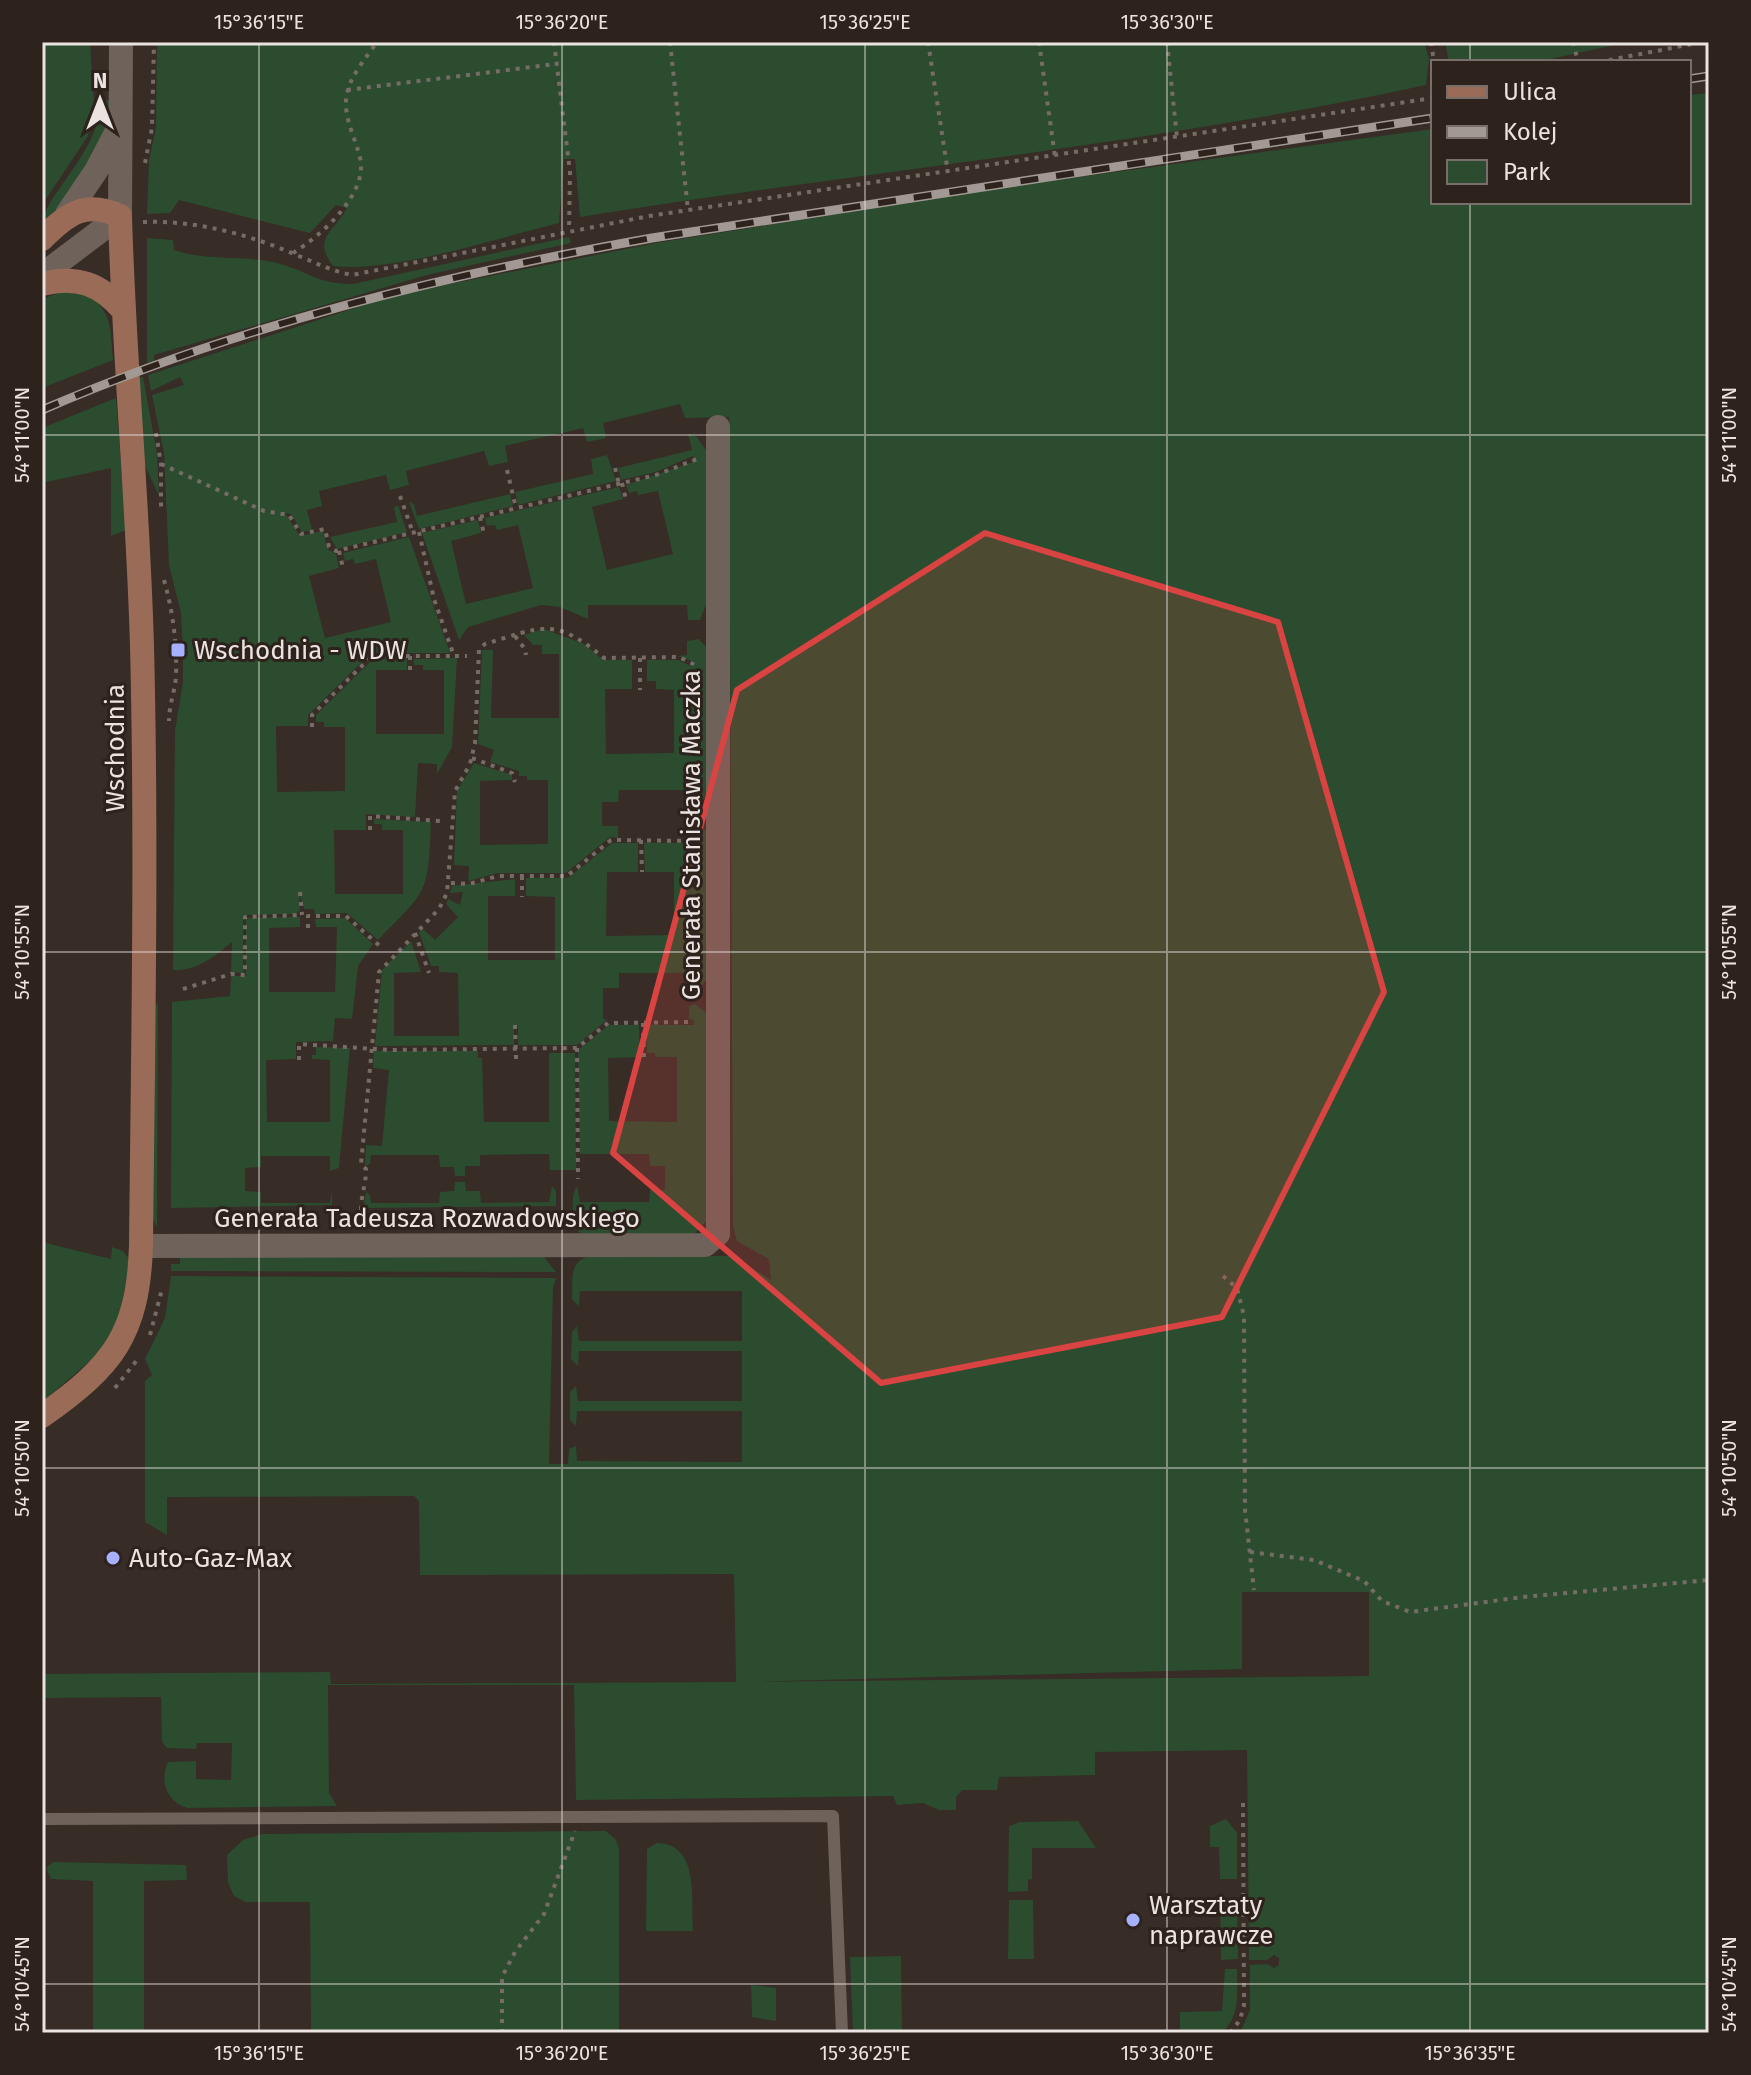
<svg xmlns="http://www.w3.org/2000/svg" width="1751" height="2075" font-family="'Fira Sans',sans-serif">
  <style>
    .green { fill: #2b4c2f; fill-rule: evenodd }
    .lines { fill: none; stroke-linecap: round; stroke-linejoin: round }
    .path { stroke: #766c66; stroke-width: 4; stroke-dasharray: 4 6; stroke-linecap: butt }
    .lane { stroke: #6f625b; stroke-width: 12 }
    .street { stroke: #6f625b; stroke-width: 24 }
    .secondary { stroke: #9a6c58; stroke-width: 24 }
    .rail-casing { stroke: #a29994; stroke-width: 9 }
    .rail { stroke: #2d221c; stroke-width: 6; stroke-dasharray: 18; stroke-linecap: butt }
    .marked { fill: #d94443; fill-opacity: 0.2; stroke: #d94443; stroke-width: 6; stroke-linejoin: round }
    .ticks { fill: none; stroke: #ebe3df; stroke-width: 2; stroke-opacity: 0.45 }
    .poi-dot { fill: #a7b0fc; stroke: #2d221c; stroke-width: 3 }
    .labels { text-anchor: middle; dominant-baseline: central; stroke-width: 6; stroke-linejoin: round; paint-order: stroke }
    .poi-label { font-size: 26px; fill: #ebe3df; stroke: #2d221c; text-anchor: start }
    .street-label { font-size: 26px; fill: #ebe3df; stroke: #2d221c }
    .neatline { fill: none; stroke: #ebe3df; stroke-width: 3 }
    .ticks-label { font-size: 20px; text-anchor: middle; fill: #ebe3df }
  </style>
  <rect width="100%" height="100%" fill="#372c26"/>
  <!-- green -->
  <path class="green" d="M 42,42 L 90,42 L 94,101 L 88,136 L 42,205 Z
    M 157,42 L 1424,42 L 1429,59 L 1426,85 C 1147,146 862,171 580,217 L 575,159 L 564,159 L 559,223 C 497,238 394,273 333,266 C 312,238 334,232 347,208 L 336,205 L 310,233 L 179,200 L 170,213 L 147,214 L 149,160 L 156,128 Z
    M 1445,42 L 1628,42 L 1537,62 L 1449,62 Z
    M 1709,93 L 1709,2033 L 1240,2033 L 1250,2010 L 1250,1965 L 1267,1964 L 1274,1968 L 1279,1965 L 1279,1958 L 1274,1955 L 1267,1960 L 1249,1960 L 1247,1750 L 1095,1752 L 1095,1775 L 999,1777 L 997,1790 L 962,1790 L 956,1797 L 956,1810 L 939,1810 L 923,1803 L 897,1805 L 893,1796 L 576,1800 L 574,1685 L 328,1685 L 329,1793 L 337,1806 L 187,1808 C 167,1802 159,1781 168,1762 L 196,1761 L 196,1779 L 231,1780 L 232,1743 L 197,1743 L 196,1749 L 167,1748 L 162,1742 L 161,1697 L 42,1698 L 42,1674 L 330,1672 L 331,1684 L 736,1682 L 734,1574 L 420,1575 L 419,1501 L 414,1496 L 167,1497 L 167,1535 L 145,1522 L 145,1381 L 152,1375 L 145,1359 L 165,1318 L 171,1276 L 556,1278 L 553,1288 L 549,1464 L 568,1464 L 569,1449 L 576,1446 L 577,1461 L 742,1462 L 742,1411 L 577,1411 L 576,1426 L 570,1420 L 570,1392 L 576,1386 L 578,1401 L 742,1401 L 742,1351 L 579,1351 L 578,1366 L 571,1359 L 572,1332 L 577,1326 L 579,1341 L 742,1341 L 742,1291 L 580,1291 L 579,1306 L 572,1299 C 573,1281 568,1261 590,1256 L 733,1256 L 771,1280 L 769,1259 L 737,1241 L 733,1226 L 729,417 L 685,418 L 680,404 L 603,423 L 606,438 L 587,442 L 583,428 L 505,446 L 508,462 L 489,466 L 484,451 L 406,471 L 409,485 L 390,490 L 386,475 L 319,491 L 322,506 L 307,510 L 312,530 L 302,532 L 291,514 L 285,513 L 300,536 L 323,531 L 327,549 L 336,554 L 339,568 L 309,576 L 325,638 L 391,622 L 376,559 L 355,564 L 353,559 L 345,561 L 343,553 L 409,537 L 450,653 L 371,653 L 308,715 L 308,726 L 276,726 L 277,792 L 345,791 L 345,727 L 324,727 L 324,722 L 316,722 L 316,715 L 373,659 L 407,658 L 407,670 L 376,670 L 376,734 L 444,734 L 444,670 L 423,670 L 423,665 L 414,665 L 414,659 L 457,658 L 452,747 L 437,774 L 437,764 L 418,763 L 415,817 L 366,814 L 366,830 L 334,830 L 335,894 L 403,894 L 403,830 L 382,830 L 382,824 L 374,824 L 374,819 L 431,822 C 428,895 428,889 378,940 L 347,913 L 315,914 L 314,909 L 304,909 L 299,892 L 300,910 L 296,914 L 243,915 L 243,973 L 231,972 L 232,942 C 214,957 197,971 173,970 L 175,731 L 183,682 L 183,649 L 181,613 L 169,565 L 164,453 L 152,395 L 184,385 L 180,377 L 151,391 L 148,375 L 395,295 L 656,243 L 1005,187 L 1433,129 L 1433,202 L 1689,202 L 1689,95 ZM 1242,1592 L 1369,1592 L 1369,1676 L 744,1682 L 1242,1669 Z
    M 110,100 C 108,151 73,191 42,227 C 42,196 98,156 101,101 Z
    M 569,237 L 571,243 L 427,275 L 154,355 L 154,361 L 147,363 L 147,238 L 173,240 L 174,250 C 209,262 246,254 280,264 C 311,272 316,284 353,284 Z
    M 85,291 C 113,314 110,325 113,360 L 42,388 L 42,299 L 61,292 Z
    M 143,377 L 157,454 L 159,496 L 142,459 L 136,379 Z
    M 116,398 L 126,530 L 111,536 L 111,468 L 42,483 L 42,428 Z
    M 688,434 L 697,437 L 708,453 L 707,602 L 700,620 L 688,620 L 687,605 L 588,605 L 588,619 L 560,607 L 541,605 L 468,627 L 459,640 L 422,533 L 478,520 L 481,533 L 451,541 L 466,604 L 533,588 L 518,525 L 497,530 L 495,525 L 487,526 L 485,518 L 619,487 L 623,499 L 592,507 L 607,570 L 673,554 L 658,491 L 638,495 L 637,491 L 629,493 L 626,485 L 693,462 L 693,456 L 656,472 L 621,480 L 618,468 L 692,450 Z
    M 607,455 L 616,481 L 518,505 L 515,492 L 593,474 L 591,459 Z
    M 510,494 L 513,506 L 419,529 L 409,502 L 414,504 L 417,516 Z
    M 398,505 L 407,532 L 337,549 L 330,537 L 397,522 L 394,508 Z
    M 544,629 L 584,644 L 603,660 L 632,660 L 632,689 L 605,689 L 606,754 L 674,753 L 674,690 L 656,689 L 656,681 L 647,681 L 647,660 L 678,660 L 693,667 L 694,662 L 678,656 L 687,655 L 687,641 L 699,639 L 706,647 L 707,795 L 698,804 L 690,805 L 688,790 L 619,790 L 618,802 L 602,802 L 602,826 L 618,826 L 618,838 L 610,837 L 566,873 L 498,873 L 468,881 L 469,866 L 454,865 L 457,791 L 474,763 L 512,775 L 512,780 L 480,781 L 480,845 L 548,844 L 548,780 L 527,780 L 527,776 L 519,776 L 519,771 L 490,762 L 494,750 L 478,744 L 482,650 L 493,650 L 491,718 L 559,718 L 559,654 L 542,654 L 542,645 L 533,645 L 524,635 Z
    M 698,823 L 709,835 L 708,978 L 702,985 L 688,986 L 688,973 L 619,973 L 619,988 L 603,988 L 603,1019 L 607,1020 L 577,1045 L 518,1045 L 518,1026 L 514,1025 L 514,1045 L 375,1046 L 382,970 L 411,941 L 421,972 L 394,973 L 394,1036 L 459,1036 L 458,973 L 439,972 L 439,966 L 431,966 L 419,932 L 423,929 L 435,940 L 458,917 L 446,904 L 448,899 L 460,905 L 463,892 L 450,893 L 452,886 L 515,879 L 515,896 L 488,896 L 488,960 L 555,960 L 555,897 L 526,896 L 526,878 L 568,878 L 612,843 L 638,843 L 638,872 L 607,872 L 606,936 L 674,935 L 674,872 L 645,872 L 644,843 L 694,843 L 694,838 L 689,837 L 689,824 Z
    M 300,917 L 300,927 L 269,928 L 269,992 L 335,992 L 337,927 L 316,927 L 315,919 L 345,918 L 373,944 L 358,966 L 352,1019 L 335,1018 L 333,1041 L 296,1042 L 296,1059 L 266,1060 L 267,1122 L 330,1122 L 330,1060 L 312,1059 L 312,1055 L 316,1055 L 316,1047 L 350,1048 L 339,1168 L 330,1171 L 330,1156 L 261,1156 L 261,1167 L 245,1168 L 245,1191 L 261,1192 L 261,1203 L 330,1203 L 332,1190 L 332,1205 L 171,1208 L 172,1002 L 230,996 L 231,976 L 246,976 L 246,918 Z
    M 158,1002 L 157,1227 L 152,1217 L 154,1008 Z
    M 695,1004 L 708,1014 L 709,1218 L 694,1234 L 586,1235 L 579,1232 C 572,1220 570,1197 577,1186 L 580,1202 L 649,1202 L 650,1190 L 665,1190 L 665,1166 L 650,1166 L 649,1154 L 580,1154 L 578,1050 L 609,1025 L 639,1025 L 640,1057 L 608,1058 L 609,1121 L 677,1122 L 677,1057 L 655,1057 L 655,1053 L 647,1053 L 646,1025 L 694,1025 L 694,1020 L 689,1019 L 689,1006 Z
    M 374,1051 L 478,1051 L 478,1058 L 482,1058 L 484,1122 L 549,1122 L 549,1053 L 575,1053 L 576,1170 L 550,1170 L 549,1154 L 480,1155 L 480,1166 L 465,1166 L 465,1176 L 455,1176 L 454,1167 L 440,1167 L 439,1155 L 371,1155 L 370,1164 L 365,1166 L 366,1145 L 382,1146 L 389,1070 L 373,1068 Z
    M 455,1182 L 465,1182 L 466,1191 L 480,1191 L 481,1203 L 549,1202 L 552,1186 L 556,1191 L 556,1206 L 368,1208 L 364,1203 L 366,1192 L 370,1195 L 371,1203 L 439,1203 L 440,1192 L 454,1191 Z
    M 42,1242 L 111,1259 L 112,1247 L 123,1251 L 130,1260 L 119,1320 L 97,1355 L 42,1402 Z
    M 180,1257 L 544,1257 L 556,1272 L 171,1271 L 171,1264 L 180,1264 Z
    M 1226,1819 L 1237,1833 L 1237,1879 L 1220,1879 L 1219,1847 L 1210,1847 L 1210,1826 Z
    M 1078,1821 L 1096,1848 L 1032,1848 L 1032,1879 L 1028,1880 L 1028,1891 L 1008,1892 L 1009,1826 L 1020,1822 Z
    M 606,1831 L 616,1840 L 619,1849 L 619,2033 L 311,2033 L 310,1902 L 246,1902 L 234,1896 L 228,1882 L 227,1855 L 243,1840 L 262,1834 Z
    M 657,1843 C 700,1844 691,1900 693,1931 L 646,1931 L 647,1849 Z
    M 53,1862 L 186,1865 L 187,1880 L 144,1881 L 144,2033 L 93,2033 L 93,1881 L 51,1879 L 46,1868 Z
    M 1220,1898 L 1237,1898 L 1238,1959 L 1221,1960 Z
    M 1009,1900 L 1033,1900 L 1034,1959 L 1008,1959 Z
    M 901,1956 L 902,2033 L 853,2033 L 850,1957 Z
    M 1225,1969 L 1237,1969 C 1237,1993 1241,2015 1222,2033 L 1185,2033 L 1180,2029 L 1180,2012 L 1222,2011 Z
    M 751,1985 L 776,1988 L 776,2021 L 752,2017 Z"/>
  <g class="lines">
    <!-- path -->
    <path class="path" d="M 554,42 L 570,172 L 569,231
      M 670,42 L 688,210
      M 928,42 L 948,173
      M 1039,42 L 1055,157
      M 1167,42 L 1177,138
      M 1431,42 L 1434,62
      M 1573,42 L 1578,62
      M 1599,62 L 1703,42
      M 347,90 L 556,64
      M 1432,98 L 1433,78
      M 145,163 L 152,128 L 154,42
      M 143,222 C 194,220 248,234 294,254 C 314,262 331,271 352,275 L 649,216 L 1433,98
      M 293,253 C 319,237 360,201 361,168 C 362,147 339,117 348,90 C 352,74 368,55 377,42
      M 156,433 L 161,464 L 161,511
      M 161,464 L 264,511 L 289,515 L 301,534 L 325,529 L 329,547 L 336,551 L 656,475 L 697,459
      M 615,468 L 619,484
      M 507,470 L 516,508
      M 622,483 L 626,500
      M 400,496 L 413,533
      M 480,517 L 484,534
      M 419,532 L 434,599 L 454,656 L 467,656
      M 339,551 L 343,568
      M 164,580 C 173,612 177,643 176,676 C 175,691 169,705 169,721
      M 515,636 L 525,649 L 526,655
      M 410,656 L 410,671
      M 640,658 L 640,690
      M 312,727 L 312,715 L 372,656 L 454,656
      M 472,758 L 512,773 L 515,782
      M 370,830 L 370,816 L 441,821
      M 641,840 L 642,872
      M 522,876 L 522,897
      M 451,883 L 469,884 L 498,876 L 567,876 L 611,840 L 697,841
      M 300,892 L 302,915
      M 308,928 L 308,916 L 346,916 L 382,948
      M 415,933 L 429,973
      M 183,989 L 231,974 L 245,975 L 245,917 L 302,915
      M 643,1023 L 644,1058
      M 515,1025 L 516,1059
      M 577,1048 L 578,1179
      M 299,1060 L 299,1044 L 391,1050 L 577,1048 L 608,1023 L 694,1022
      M 361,1210 C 361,1194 366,1186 366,1169 L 361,1164 L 379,972 L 439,909 L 447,893 L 455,791 L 470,764 L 475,743 L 479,649 L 485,644 C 542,627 554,616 604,658 L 679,657 L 695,665
      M 1223,1276 L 1237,1288 L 1244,1316 L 1245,1510 L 1254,1590
      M 150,1335 L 162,1289
      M 115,1388 L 137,1360
      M 1250,1552 L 1314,1560 L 1364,1581 L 1382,1601 L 1410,1612 L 1523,1597 L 1709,1580
      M 502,2033 L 502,1977 L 515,1952 L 544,1914 L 575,1831
      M 1230,2033 L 1240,2020 L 1244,2005 L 1243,1802"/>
    <!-- lane -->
    <path class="lane" d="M 42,1819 L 833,1816 L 842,2033"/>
    <!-- street -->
    <path class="street" d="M 67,214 L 96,171 L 117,131
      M 42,275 L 120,216 L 121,42
      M 141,1246 L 705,1245 L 718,1234 L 718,427"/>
    <!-- secondary -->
    <path class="secondary" d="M 42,239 C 67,214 85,200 120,216 C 124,359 138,502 142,646 C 147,846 143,1046 141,1246 C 138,1335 113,1366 42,1416
      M 42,284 C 77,275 100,284 123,310"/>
    <!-- rail casing -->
    <g class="rail-casing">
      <path id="rail" d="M 1689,79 L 1709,76
        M 42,410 C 237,326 443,275 652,238 L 1433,118"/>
    </g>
    <!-- rail -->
    <use href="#rail" class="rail"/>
  </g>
  <!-- marked area -->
  <path class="marked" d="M 985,533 L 1278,622 L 1384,992 L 1222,1317 L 881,1383 L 613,1153 L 737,690 Z"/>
  <!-- ticks -->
  <path class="ticks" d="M 259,42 L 259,2033M 562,42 L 562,2033M 865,42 L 865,2033M 1167,42 L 1167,2033M 1470,42 L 1470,62M 1470,202 L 1470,2033M 42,435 L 1709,435M 42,952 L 1709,952M 42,1468 L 1709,1468M 42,1984 L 1709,1984"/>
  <!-- markers -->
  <g class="poi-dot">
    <rect x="170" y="642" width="16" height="16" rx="4"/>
    <circle cx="113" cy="1558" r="8"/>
    <circle cx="1133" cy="1920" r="8"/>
  </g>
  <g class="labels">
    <!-- poi labels -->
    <g class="poi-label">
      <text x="194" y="650">Wschodnia - WDW</text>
      <text x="129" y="1558">Auto-Gaz-Max</text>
      <text x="1149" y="1905">Warsztaty<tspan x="1149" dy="30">naprawcze</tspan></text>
    </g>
    <!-- street labels -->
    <g class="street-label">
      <text transform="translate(115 748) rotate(-90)">Wschodnia</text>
      <text transform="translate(691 835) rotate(-90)">Generała Stanisława Maczka</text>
      <text x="427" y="1218">Generała Tadeusza Rozwadowskiego</text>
    </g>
  </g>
  <!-- border -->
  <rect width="1751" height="2075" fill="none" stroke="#2d221c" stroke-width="88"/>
  <!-- legend -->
  <rect x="1431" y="60" width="260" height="144" fill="#2d221c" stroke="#796f6a" stroke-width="2"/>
  <rect x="1447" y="86" width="40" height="12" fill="#9a6c58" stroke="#796f6a" stroke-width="2"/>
  <text x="1503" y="100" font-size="24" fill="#ebe3df">Ulica</text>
  <rect x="1447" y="126" width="40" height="12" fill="#a29994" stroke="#796f6a" stroke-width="2"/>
  <text x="1503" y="140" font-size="24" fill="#ebe3df">Kolej</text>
  <rect x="1447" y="160" width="40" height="24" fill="#2b4c2f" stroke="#796f6a" stroke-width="2"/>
  <text x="1503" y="180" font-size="24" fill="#ebe3df">Park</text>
  <!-- north arrow -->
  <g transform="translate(100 100)" stroke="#2d221c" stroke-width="6" paint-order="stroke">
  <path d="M0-6L14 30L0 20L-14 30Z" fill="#ebe3df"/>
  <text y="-12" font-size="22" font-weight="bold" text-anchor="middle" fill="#ebe3df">N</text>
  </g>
  <rect x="44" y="44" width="1663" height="1987" class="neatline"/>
  <g class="ticks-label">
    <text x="259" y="29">15°36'15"E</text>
    <text x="562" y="29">15°36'20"E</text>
    <text x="865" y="29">15°36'25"E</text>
    <text x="1167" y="29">15°36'30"E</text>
    <text transform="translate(22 435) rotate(-90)" y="7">54°11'00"N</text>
    <text transform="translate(1729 435) rotate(-90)" y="7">54°11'00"N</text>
    <text transform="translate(22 952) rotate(-90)" y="7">54°10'55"N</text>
    <text transform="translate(1729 952) rotate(-90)" y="7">54°10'55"N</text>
    <text transform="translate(22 1468) rotate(-90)" y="7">54°10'50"N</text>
    <text transform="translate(1729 1468) rotate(-90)" y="7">54°10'50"N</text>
    <text transform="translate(22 1984) rotate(-90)" y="7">54°10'45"N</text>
    <text transform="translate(1729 1984) rotate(-90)" y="7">54°10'45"N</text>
    <text x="259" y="2060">15°36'15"E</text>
    <text x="562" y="2060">15°36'20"E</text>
    <text x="865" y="2060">15°36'25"E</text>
    <text x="1167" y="2060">15°36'30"E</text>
    <text x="1470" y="2060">15°36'35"E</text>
  </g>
</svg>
